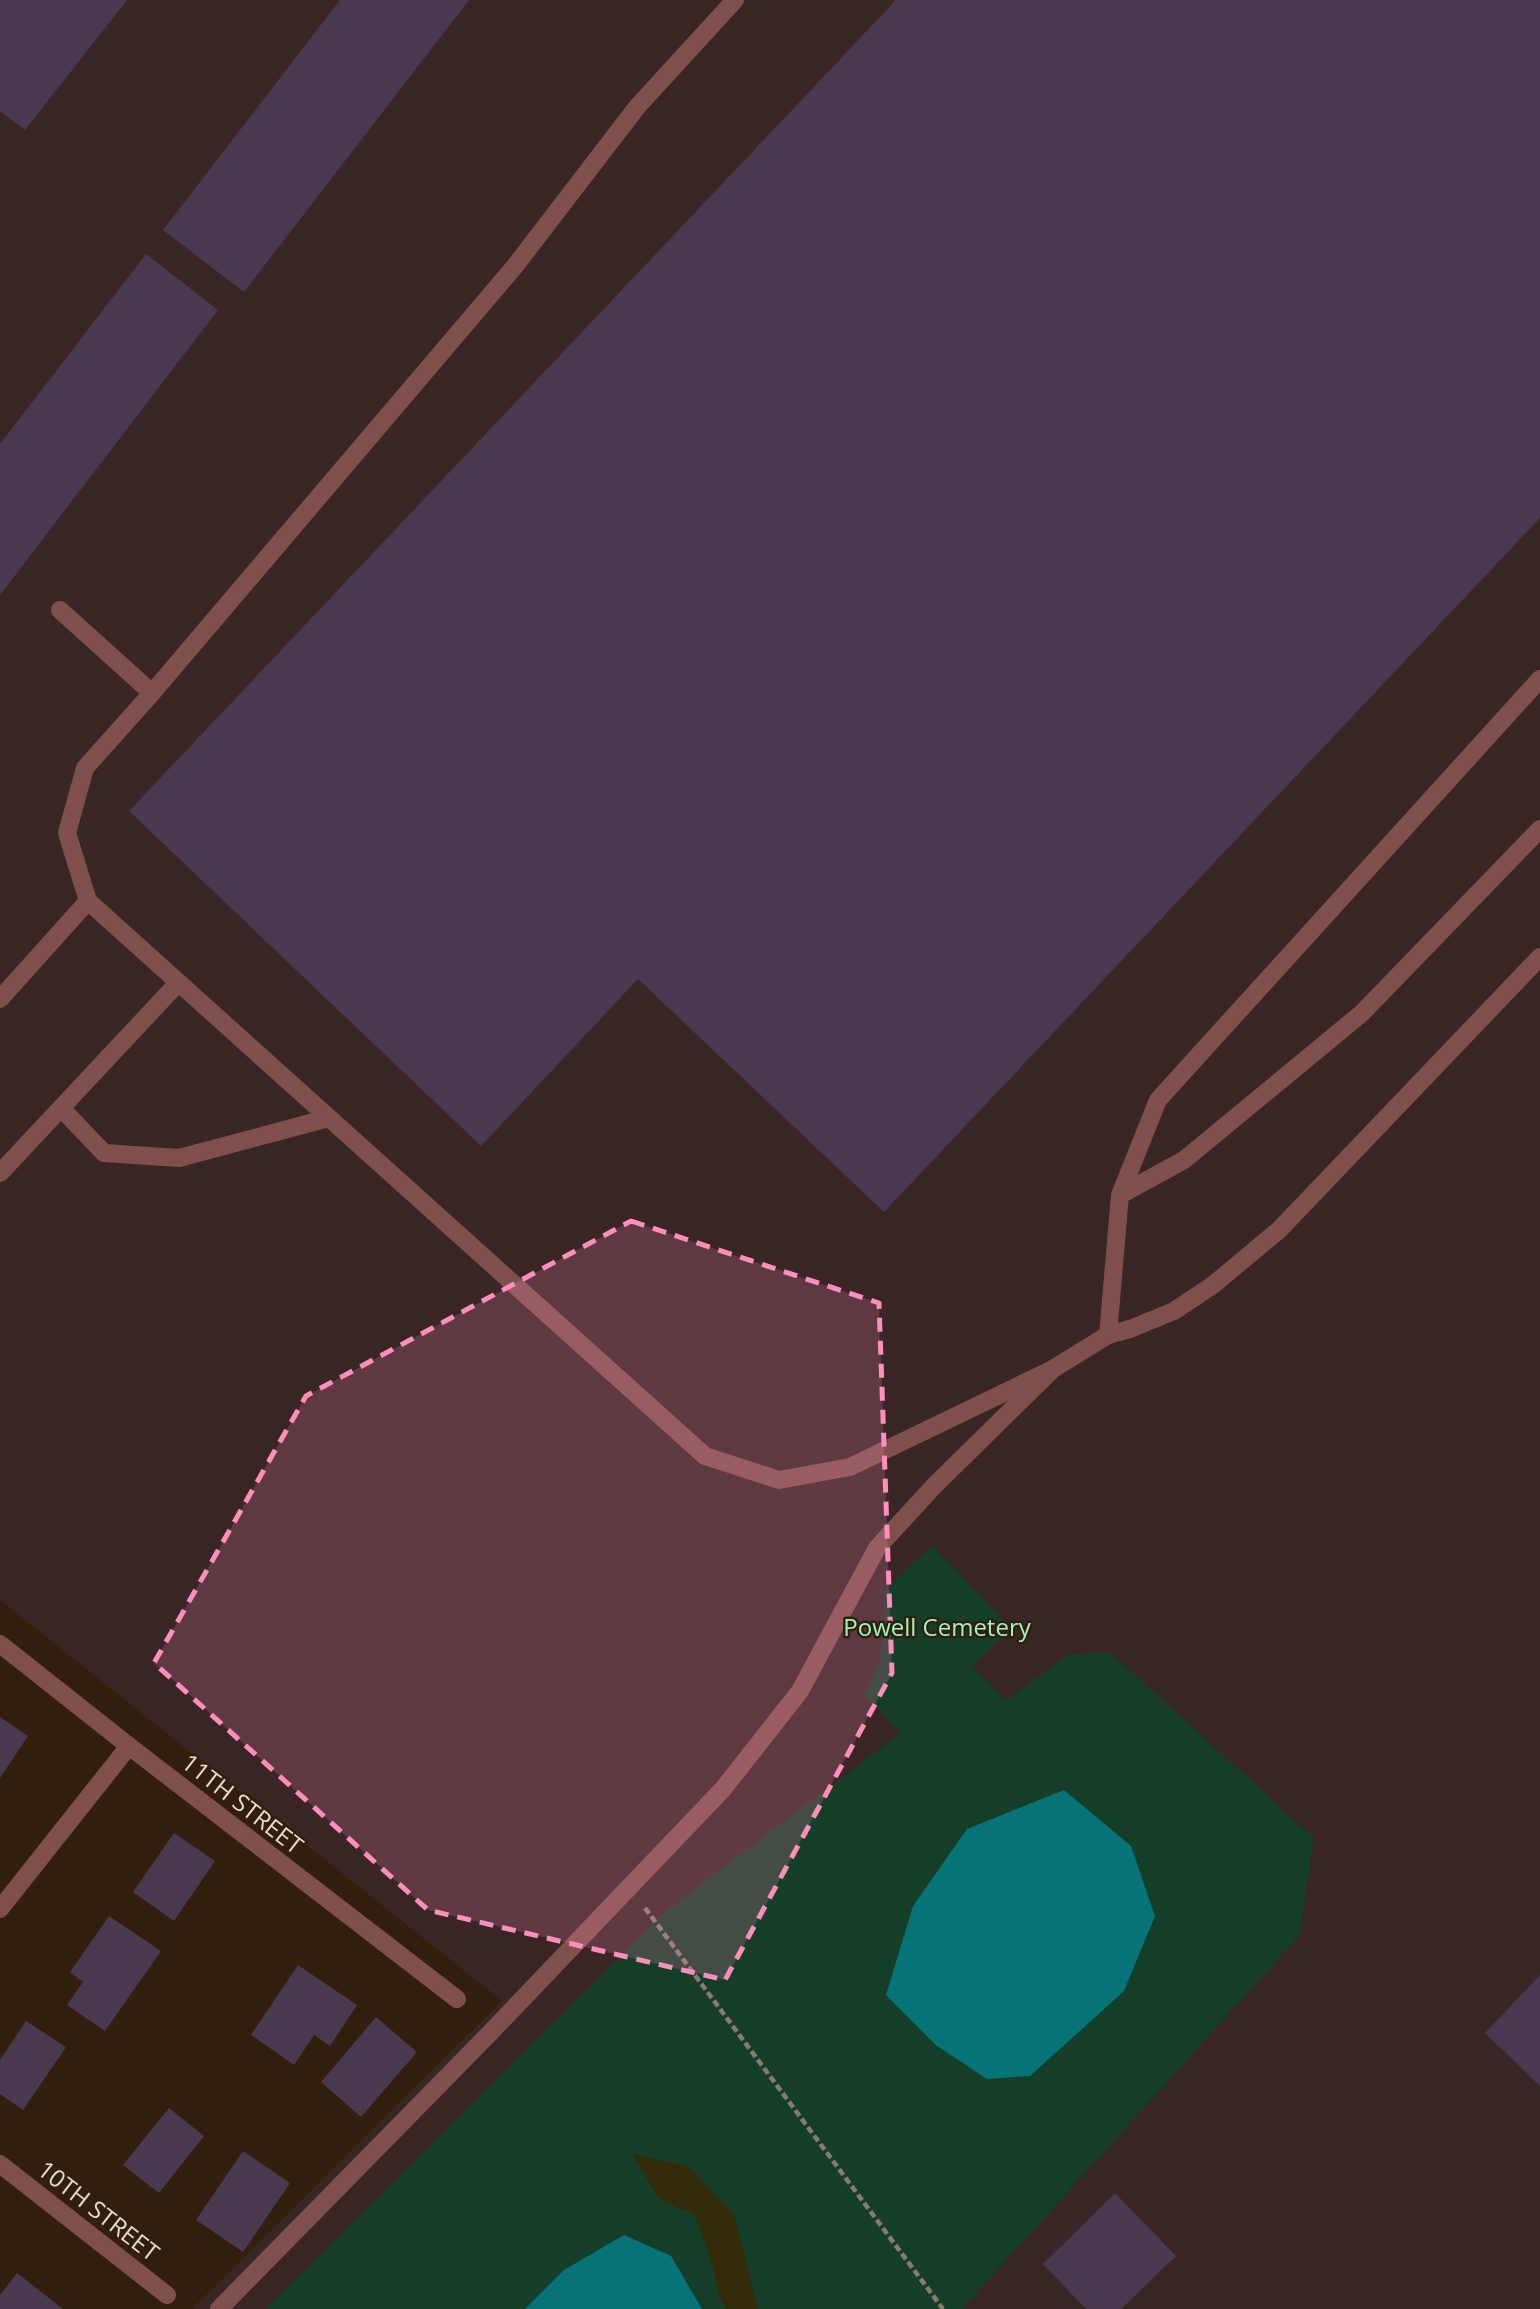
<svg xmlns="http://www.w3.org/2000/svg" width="1540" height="2309" font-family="'Open Sans',sans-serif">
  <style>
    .commercial { fill: #382524 }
    .green { fill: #153e29 }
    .sand { fill: #322a09 }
    .water { fill: #057377 }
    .building { fill: #483950 }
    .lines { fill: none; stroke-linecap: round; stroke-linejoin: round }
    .path { stroke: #8b7b6c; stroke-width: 4.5; stroke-dasharray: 7 3.5; stroke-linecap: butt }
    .service { stroke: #7f504b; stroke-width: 18 }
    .minor { stroke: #7f504b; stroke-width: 18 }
    .marked { fill: #fe8ebd; fill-opacity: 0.2; stroke: #fe8ebd; stroke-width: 5; stroke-dasharray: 14 9; stroke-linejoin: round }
    .labels { text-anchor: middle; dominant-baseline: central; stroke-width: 5; stroke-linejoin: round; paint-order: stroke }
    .park-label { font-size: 24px; fill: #9af6c2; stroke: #321e0c }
    .street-label { font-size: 24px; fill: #e7dacf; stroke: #321e0c }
  </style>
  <rect width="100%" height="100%" fill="#321e0c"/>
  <!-- commercial -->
  <path class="commercial" d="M 0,0 L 1540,0 L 1540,2309 L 192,2309 L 502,2001 L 0,1600 Z"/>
  <!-- green -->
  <path class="green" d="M 932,1545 L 1011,1628 L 972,1666 L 1006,1700 L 1070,1654 L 1111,1653 L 1314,1838 L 1299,1936 L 962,2309 L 266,2309 L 666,1911 L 901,1733 L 864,1694 C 886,1657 885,1632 884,1591 Z"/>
  <!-- sand -->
  <path class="sand" d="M 632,2154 L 688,2166 L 734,2215 L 758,2309 L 726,2309 L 719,2296 L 712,2263 L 695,2215 L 659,2199 Z"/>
  <!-- water -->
  <path class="water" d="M 1064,1790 L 1131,1846 L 1155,1916 L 1124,1991 L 1030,2076 L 987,2079 L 937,2046 L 886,1995 L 913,1906 L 967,1829 Z
    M 624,2235 L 671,2256 L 702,2309 L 525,2309 L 564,2270 Z"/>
  <!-- building -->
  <path class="building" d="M 0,0 L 127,0 L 25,130 L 0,111 Z
    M 340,0 L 469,0 L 244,292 L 163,230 Z
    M 896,0 L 1540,0 L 1540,518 L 884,1212 L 638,979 L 481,1146 L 129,811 Z
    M 146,254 L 218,310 L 0,595 L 0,444 Z
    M 0,1717 L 28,1736 L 0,1778 Z
    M 174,1833 L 215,1861 L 174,1921 L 133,1892 Z
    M 109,1916 L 161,1951 L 105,2031 L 67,2005 L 83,1982 L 70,1972 Z
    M 298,1965 L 357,2005 L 330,2046 L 314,2035 L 294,2065 L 251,2035 Z
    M 1540,1975 L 1540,2086 L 1485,2033 Z
    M 376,2017 L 417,2052 L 361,2117 L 321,2082 Z
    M 26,2021 L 66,2047 L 23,2110 L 0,2094 L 0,2060 Z
    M 169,2108 L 204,2136 L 159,2193 L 123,2165 Z
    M 243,2151 L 290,2183 L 243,2252 L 196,2220 Z
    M 1115,2193 L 1176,2256 L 1121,2309 L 1086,2309 L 1043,2264 Z
    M 17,2273 L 63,2309 L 0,2309 L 0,2295 Z"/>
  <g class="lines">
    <!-- path -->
    <path class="path" d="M 645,1908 L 943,2309"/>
    <!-- service -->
    <path class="service" d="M 735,0 L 637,107 L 515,266 L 152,693 L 85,768 L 67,833 L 88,901 L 705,1456 L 779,1480 L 850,1467 L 1053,1369
      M 60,610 L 152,693
      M 0,999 L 88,901
      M 61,1108 L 104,1153 L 179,1158 L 329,1118
      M 0,1173 L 178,983
      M 1120,1195 L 1184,1160 L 1362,1013 L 1540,829
      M 1108,1335 L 1120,1195 L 1158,1100 L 1540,679
      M 219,2309 L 490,2033 L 723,1789 L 800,1691 L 877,1548 L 934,1486 L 1053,1369 L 1108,1335 L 1130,1329 L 1174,1311 L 1213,1285 L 1279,1230 L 1540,957"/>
    <!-- minor -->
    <path class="minor" d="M 0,1644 L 129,1746 L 457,1999
      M 0,1909 L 129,1746
      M 0,2164 L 167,2295"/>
  </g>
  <!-- marked area -->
  <path class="marked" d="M 631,1221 L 879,1303 L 892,1673 L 725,1980 L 428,1910 L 154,1663 L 306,1396 Z"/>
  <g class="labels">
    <!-- park labels -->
    <g class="park-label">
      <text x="937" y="1626">Powell Cemetery</text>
    </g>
    <!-- street labels -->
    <g class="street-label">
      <text transform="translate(243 1803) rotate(38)">11TH STREET</text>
      <text transform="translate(99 2210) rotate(38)">10TH STREET</text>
    </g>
  </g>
</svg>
